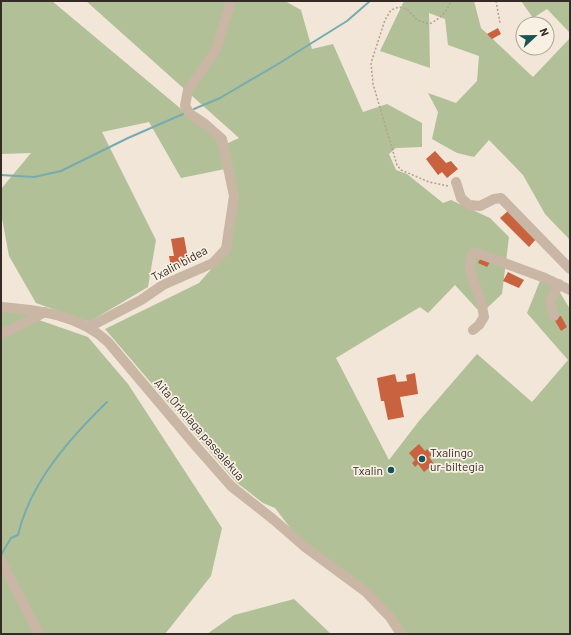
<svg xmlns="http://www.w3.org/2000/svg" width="571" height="635" font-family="Barlow,sans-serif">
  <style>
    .green { fill: #b2c098 }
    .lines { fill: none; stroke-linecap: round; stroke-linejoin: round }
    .stream { stroke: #76acaf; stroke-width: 2 }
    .building { fill: #c9623f }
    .path { stroke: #b59f8e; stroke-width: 1.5; stroke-dasharray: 2 2; stroke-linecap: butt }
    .minor { stroke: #c9b6a4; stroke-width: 10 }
    .poi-dot { fill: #1b5257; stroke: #f9f0e4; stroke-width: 1.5 }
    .labels { text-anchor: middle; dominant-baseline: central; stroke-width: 3.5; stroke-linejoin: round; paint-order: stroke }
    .street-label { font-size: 12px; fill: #352b26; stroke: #f9f0e4 }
    .poi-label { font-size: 12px; fill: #352b26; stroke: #f9f0e4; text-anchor: start }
  </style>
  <rect width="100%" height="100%" fill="#f1e6d8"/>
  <!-- green -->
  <path class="green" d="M 1,1 L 52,1 L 217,139 L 225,169 L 181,178 L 149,122 L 102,132 L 156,240 L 148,287 L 89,322 L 36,303 L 9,256 L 1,213 L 1,189 L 31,153 L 1,154 Z
    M 86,1 L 226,1 L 217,38 L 233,1 L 285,1 L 301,10 L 312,49 L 333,44 L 363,112 L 387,104 L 422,123 L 422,147 L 396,148 L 389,154 L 396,170 L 407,174 L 443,203 L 451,200 L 490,218 L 509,237 L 502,294 L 487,308 L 477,309 L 455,285 L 428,313 L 420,307 L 336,358 L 389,460 L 419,421 L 477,354 L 532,402 L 568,360 L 527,313 L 540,281 L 556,286 L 570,309 L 570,634 L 407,634 L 383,604 L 298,538 L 275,508 L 263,503 L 236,482 L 105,329 L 199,283 L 214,266 L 233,227 L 226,144 L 239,138 Z
    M 404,1 L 474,1 L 481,28 L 533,77 L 570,38 L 570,240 L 545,214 L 523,175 L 489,140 L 474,157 L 457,153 L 432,139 L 438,112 L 428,93 L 456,103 L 477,81 L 479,56 L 448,45 L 445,19 L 429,13 L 430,68 L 380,51 Z
    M 521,1 L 570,1 L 570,33 L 547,9 L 533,18 Z
    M 1,311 L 31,314 L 39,320 L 88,337 L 128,384 L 222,528 L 211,576 L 165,634 L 1,634 Z
    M 294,599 L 331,634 L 207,634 L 234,615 Z"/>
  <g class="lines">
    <!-- stream -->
    <path class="stream" d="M 194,109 L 220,98 L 278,64 L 347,21 L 370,1
      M 1,175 L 34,177 L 61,171 L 128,138 L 183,114
      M 1,555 L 11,538 L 18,535 C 30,483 69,439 107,402"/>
  </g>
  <!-- building -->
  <path class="building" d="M 498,28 L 501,34 L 492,39 L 487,34 Z
    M 435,151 L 446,163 L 451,161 L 458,169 L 447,178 L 442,172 L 438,175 L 426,159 Z
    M 509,210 L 537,238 L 529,247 L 500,218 Z
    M 184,237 L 189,264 L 171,267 L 169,256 L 174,256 L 171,239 Z
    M 481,257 L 490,262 L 487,267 L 478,263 Z
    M 508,272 L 524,280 L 519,288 L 503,281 Z
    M 561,316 L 567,327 L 561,331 L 554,319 Z
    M 415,373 L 418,394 L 400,397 L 404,417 L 388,420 L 384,401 L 381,401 L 377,378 L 395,374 L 397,382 L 407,381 L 406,375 Z
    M 419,444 L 425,451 L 427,449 L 432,455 L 429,457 L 434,464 L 424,472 L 418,464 L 415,467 L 412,463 L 415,460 L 409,453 Z"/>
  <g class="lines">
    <!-- path -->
    <path class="path" d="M 496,1 L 500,23
      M 448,186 L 429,182 L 401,170 L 397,165 L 373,84 L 371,63 L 385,20 L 391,10 L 399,7 L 407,9 L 417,20 L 429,24 C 441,18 446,13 451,1"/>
    <!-- minor -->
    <path class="minor" d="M 456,182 L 461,198 L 469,205 L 480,206 L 494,199 L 501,198 L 570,269
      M 1,307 C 39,310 79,315 108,342 L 195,445 L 231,486 L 274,520 L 305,547 L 366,592 L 390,617 L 401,634
      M 554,316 L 550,301 L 559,284
      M 89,327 L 141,300 L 163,285 L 213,263 L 226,249 L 234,196 L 222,139 L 205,124 L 190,114 L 185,106 L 188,90 L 216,50 L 231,1
      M 473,330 L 479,325 L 484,317 C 483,311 482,306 481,301 C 476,286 466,270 472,254 L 477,253 L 545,278 L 570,290
      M 1,333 L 8,331 L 45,312
      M 1,561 L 39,634"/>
  </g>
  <!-- markers -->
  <g class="poi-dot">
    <circle cx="422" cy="459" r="4"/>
    <circle cx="391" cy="470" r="4"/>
  </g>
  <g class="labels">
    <!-- street labels -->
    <g class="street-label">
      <text transform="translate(179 263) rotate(-28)">Txalin bidea</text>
      <text transform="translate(200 429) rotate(49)">Aita Orkolaga pasealekua</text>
    </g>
    <!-- poi labels -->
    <g class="poi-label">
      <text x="430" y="452">Txalingo<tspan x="430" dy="14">ur-biltegia</tspan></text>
      <text x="383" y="470" text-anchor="end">Txalin</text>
    </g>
  </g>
  <!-- border -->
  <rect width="571" height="635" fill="none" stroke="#352b26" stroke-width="4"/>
  <!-- north arrow -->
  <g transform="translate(535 36) rotate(68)"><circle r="19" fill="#f9f0e4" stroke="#aba198"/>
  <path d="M0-3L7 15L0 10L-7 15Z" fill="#1b5257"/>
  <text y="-6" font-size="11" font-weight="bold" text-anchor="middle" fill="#352b26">N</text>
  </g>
</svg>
